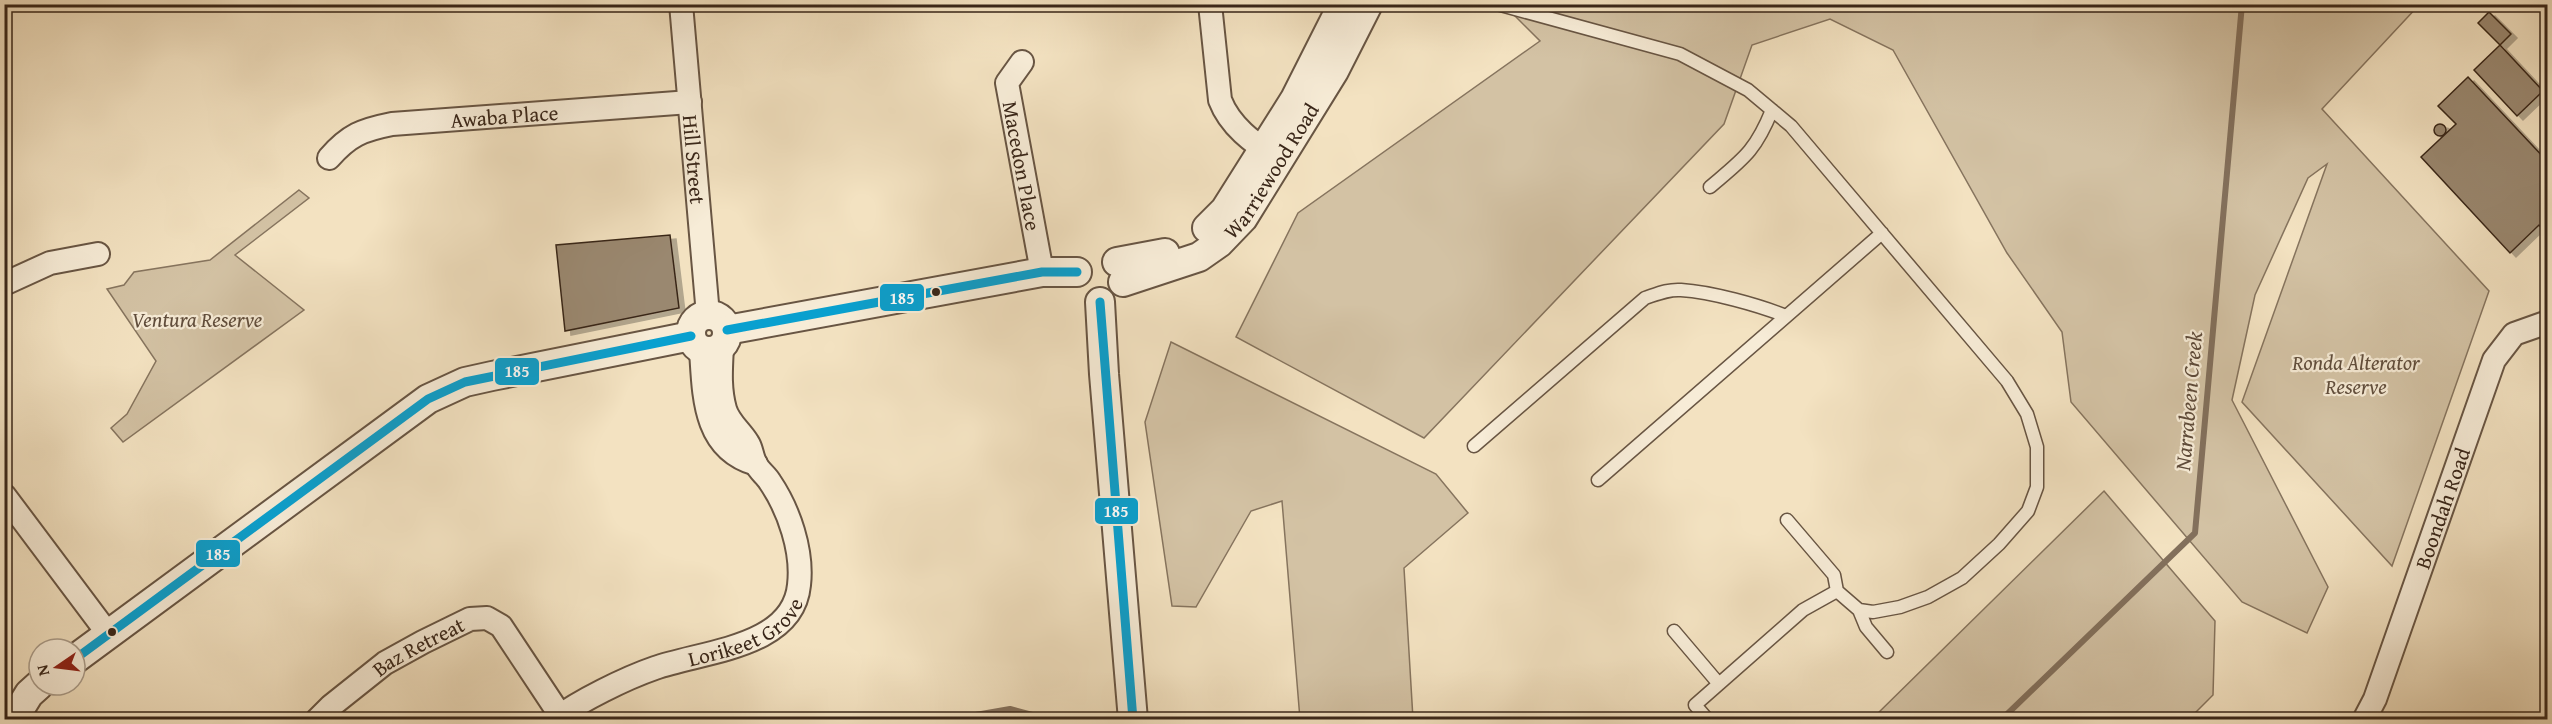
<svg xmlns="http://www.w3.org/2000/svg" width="2552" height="724" font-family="'Gentium Book Plus',serif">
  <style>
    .green { fill: #d3c2a4; stroke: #86745e; stroke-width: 1.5 }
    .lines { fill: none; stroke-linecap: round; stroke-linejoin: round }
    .stream { stroke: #83705c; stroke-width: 6 }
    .building { fill: #9a8870; stroke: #392619; stroke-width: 1.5; filter: url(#shadow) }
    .service-casing { stroke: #685543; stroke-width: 15 }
    .minor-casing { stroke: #685543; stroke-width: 26 }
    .tertiary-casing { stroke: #685543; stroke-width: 32 }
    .service { stroke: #f7ecd7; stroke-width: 12 }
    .minor { stroke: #f7ecd7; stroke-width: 22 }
    .tertiary { stroke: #f7ecd7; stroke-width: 28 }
    .bus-1-casing { stroke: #f7ecd7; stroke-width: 14 }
    .bus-1 { stroke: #09a0cf; stroke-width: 9 }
    .bus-dot { fill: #392619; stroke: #f7ecd7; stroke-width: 2 }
    .labels { text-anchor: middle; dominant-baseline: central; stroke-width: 4.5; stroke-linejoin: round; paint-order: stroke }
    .street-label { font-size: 21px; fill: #392619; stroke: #f7ecd7 }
    .park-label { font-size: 21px; font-style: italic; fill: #604d3c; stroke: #f7ecd7 }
    .water-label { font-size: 22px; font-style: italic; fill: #5e4b3a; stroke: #f7ecd7 }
    .line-badge { stroke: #f7ecd7; stroke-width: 2 }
    .badge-label { font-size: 16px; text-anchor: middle; font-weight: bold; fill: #fff }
  </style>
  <defs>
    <filter id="shadow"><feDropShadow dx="6" dy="4" stdDeviation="0" flood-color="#0004"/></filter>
  </defs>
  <rect width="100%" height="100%" fill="#f3e2c1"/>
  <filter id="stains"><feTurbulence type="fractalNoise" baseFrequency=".00333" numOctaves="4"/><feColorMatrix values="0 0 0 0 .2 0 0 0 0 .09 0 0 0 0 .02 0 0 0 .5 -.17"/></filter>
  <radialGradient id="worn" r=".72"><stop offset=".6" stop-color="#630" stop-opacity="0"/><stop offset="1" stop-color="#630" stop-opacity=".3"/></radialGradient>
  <!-- green -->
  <path class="green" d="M 1503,4 L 2419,5 L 2322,109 L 2489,291 L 2392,566 L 2242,402 L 2327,164 L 2308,178 L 2255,295 L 2232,400 L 2328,587 L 2307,633 L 2242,602 L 2071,402 L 2062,332 L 2007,253 L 1893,50 L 1830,19 L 1752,45 L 1724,124 L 1424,438 L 1236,337 L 1298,213 L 1540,41 Z
    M 299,190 L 309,198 L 235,255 L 304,310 L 123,442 L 111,428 L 127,414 L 156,361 L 107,289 L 124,285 L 134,272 L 210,260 Z
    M 1171,342 L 1436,474 L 1468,513 L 1404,568 L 1413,719 L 1300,719 L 1282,501 L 1251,511 L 1196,607 L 1172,606 L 1145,422 Z
    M 2104,491 L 2215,621 L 2213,695 L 2189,719 L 1872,719 Z"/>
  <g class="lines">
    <!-- stream -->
    <path class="stream" d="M 947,720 L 1010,709 L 1051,720
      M 2001,720 L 2195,533 L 2242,4"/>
  </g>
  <!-- building -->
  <path class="building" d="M 2489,12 L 2511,34 L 2500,45 L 2478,23 Z
    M 2500,45 L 2543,91 L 2517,116 L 2474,70 Z
    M 2468,77 L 2548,162 L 2548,228 L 2544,231 L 2539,225 L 2510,253 L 2421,157 L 2456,124 L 2438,106 Z
    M2434 130a6 6 0 1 1 12 0a6 6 0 1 1-12 0Z
    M 670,235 L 679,308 L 565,331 L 556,245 Z"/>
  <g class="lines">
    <!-- service casing -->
    <g class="service-casing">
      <path id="service" d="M 1497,4 L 1680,54 L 1748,90 L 1791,126 L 2007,381 L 2027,414 L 2037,447 L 2037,487 L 2028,511 L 1999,544 L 1962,578 L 1928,597 L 1900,607 L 1873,612 L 1859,610 L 1837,591 L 1803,610 L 1695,705 L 1708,720
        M 1710,187 C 1743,159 1755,152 1772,110
        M 1474,446 L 1645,298 C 1657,294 1668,289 1681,290 C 1712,292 1758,305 1786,316
        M 1598,480 L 1882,233
        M 1787,520 L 1834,575 L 1837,591
        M 1859,610 L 1866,627 L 1887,652
        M 1674,631 L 1719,684"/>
    </g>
    <!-- minor casing -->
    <g class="minor-casing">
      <g id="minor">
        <path id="s1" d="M 681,4 L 708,315"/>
        <path d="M 1210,4 L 1220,100 C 1230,126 1253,143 1276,157"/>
        <path id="s2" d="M 1022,62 L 1007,83 L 1042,272"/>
        <path id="s3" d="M 329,158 C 349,135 362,130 392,124 L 690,102"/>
        <path d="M 4,284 L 50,263 L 98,254"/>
        <path d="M 701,350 C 704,395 703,449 756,464"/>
        <path d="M 4,495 L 109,635"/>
        <path id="s4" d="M 317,720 L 331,706 L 385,663 L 423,642 L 470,619 L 487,618 L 501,626 L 560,715"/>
        <path id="s5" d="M 554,720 C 579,701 626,678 655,668 C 703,651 793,648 799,585 C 803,551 789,510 770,482 C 766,475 759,471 756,464 C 752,458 752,449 748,443 C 741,431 729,423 725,409 C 719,388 721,367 722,346"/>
        <path id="s6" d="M 2364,720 L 2375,699 L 2494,360 L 2514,334 L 2548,322"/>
      </g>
    </g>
    <!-- tertiary casing -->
    <g class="tertiary-casing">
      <g id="tertiary">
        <path d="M 1207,228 L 1225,210 L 1295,99 L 1343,4"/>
        <path d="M 1117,262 L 1165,253"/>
        <path id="s7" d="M 1123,282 L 1199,257 L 1219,243 L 1243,218 L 1334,71 L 1368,4"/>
        <path d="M 1100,302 L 1104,374 L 1133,720"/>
        <circle cx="709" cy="333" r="18"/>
        <path d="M 727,330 L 1042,272 L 1077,272"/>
        <path d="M 75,659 L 428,399 L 465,382 L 492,376 L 691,336"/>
        <path d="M 13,720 L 29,694 L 39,685"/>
      </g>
    </g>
    <!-- service -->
    <use href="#service" class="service"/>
    <!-- minor -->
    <use href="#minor" class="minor"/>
    <!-- tertiary -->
    <use href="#tertiary" class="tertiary"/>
    <!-- bus-1 casing -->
    <g class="bus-1-casing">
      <path id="bus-1" d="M 1100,302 L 1133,720
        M 727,330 L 1042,272 L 1077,272
        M 75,659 L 428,399 L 465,382 L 691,336"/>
    </g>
    <!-- bus-1 -->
    <use href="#bus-1" class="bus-1"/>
  </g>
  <!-- markers -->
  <g class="bus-dot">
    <circle cx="936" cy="292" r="5"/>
    <circle cx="112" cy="632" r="5"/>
  </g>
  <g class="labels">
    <!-- street labels -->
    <g class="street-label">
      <text stroke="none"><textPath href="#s3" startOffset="186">Awaba Place</textPath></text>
      <text stroke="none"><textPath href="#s1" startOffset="156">Hill Street</textPath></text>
      <text stroke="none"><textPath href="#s2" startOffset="110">Macedon Place</textPath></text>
      <text stroke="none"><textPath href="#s7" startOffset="194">Warriewood Road</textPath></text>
      <text stroke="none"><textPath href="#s6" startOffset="226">Boondah Road</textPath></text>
      <text stroke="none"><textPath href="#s5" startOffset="213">Lorikeet Grove</textPath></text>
      <text stroke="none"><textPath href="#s4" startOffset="126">Baz Retreat</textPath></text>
    </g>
    <!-- park labels -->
    <g class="park-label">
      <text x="197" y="319">Ventura Reserve</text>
      <text x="2356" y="362">Ronda Alterator<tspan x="2356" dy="24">Reserve</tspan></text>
    </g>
    <!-- water labels -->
    <g class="water-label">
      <text transform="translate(2188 401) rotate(-85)">Narrabeen Creek</text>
    </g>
  </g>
  <g class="line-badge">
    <rect x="879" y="283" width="46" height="29" rx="6" fill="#09a0cf"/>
    <rect x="494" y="357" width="46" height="29" rx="6" fill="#09a0cf"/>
    <rect x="1094" y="497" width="45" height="28" rx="6" fill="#09a0cf"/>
    <rect x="195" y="539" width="46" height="29" rx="6" fill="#09a0cf"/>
  </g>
  <g class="badge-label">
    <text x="902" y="304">185</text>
    <text x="517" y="377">185</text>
    <text x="1116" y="517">185</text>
    <text x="218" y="560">185</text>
  </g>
  <!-- margin -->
  <rect width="2552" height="724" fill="none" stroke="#f3e2c1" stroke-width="24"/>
  <rect x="6" y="6" width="2540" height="712" fill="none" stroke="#392619" stroke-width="3"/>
  <rect x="12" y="12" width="2528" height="700" fill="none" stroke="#392619" stroke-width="1.5"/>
  <!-- north arrow -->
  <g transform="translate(57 667) rotate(256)"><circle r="28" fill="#f7ecd7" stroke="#ab9d8b" stroke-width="1.5"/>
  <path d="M0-4.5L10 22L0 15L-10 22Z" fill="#8f2418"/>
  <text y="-9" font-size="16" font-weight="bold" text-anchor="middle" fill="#392619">N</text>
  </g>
  <rect width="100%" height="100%" filter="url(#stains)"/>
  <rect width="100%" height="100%" fill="url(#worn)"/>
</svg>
